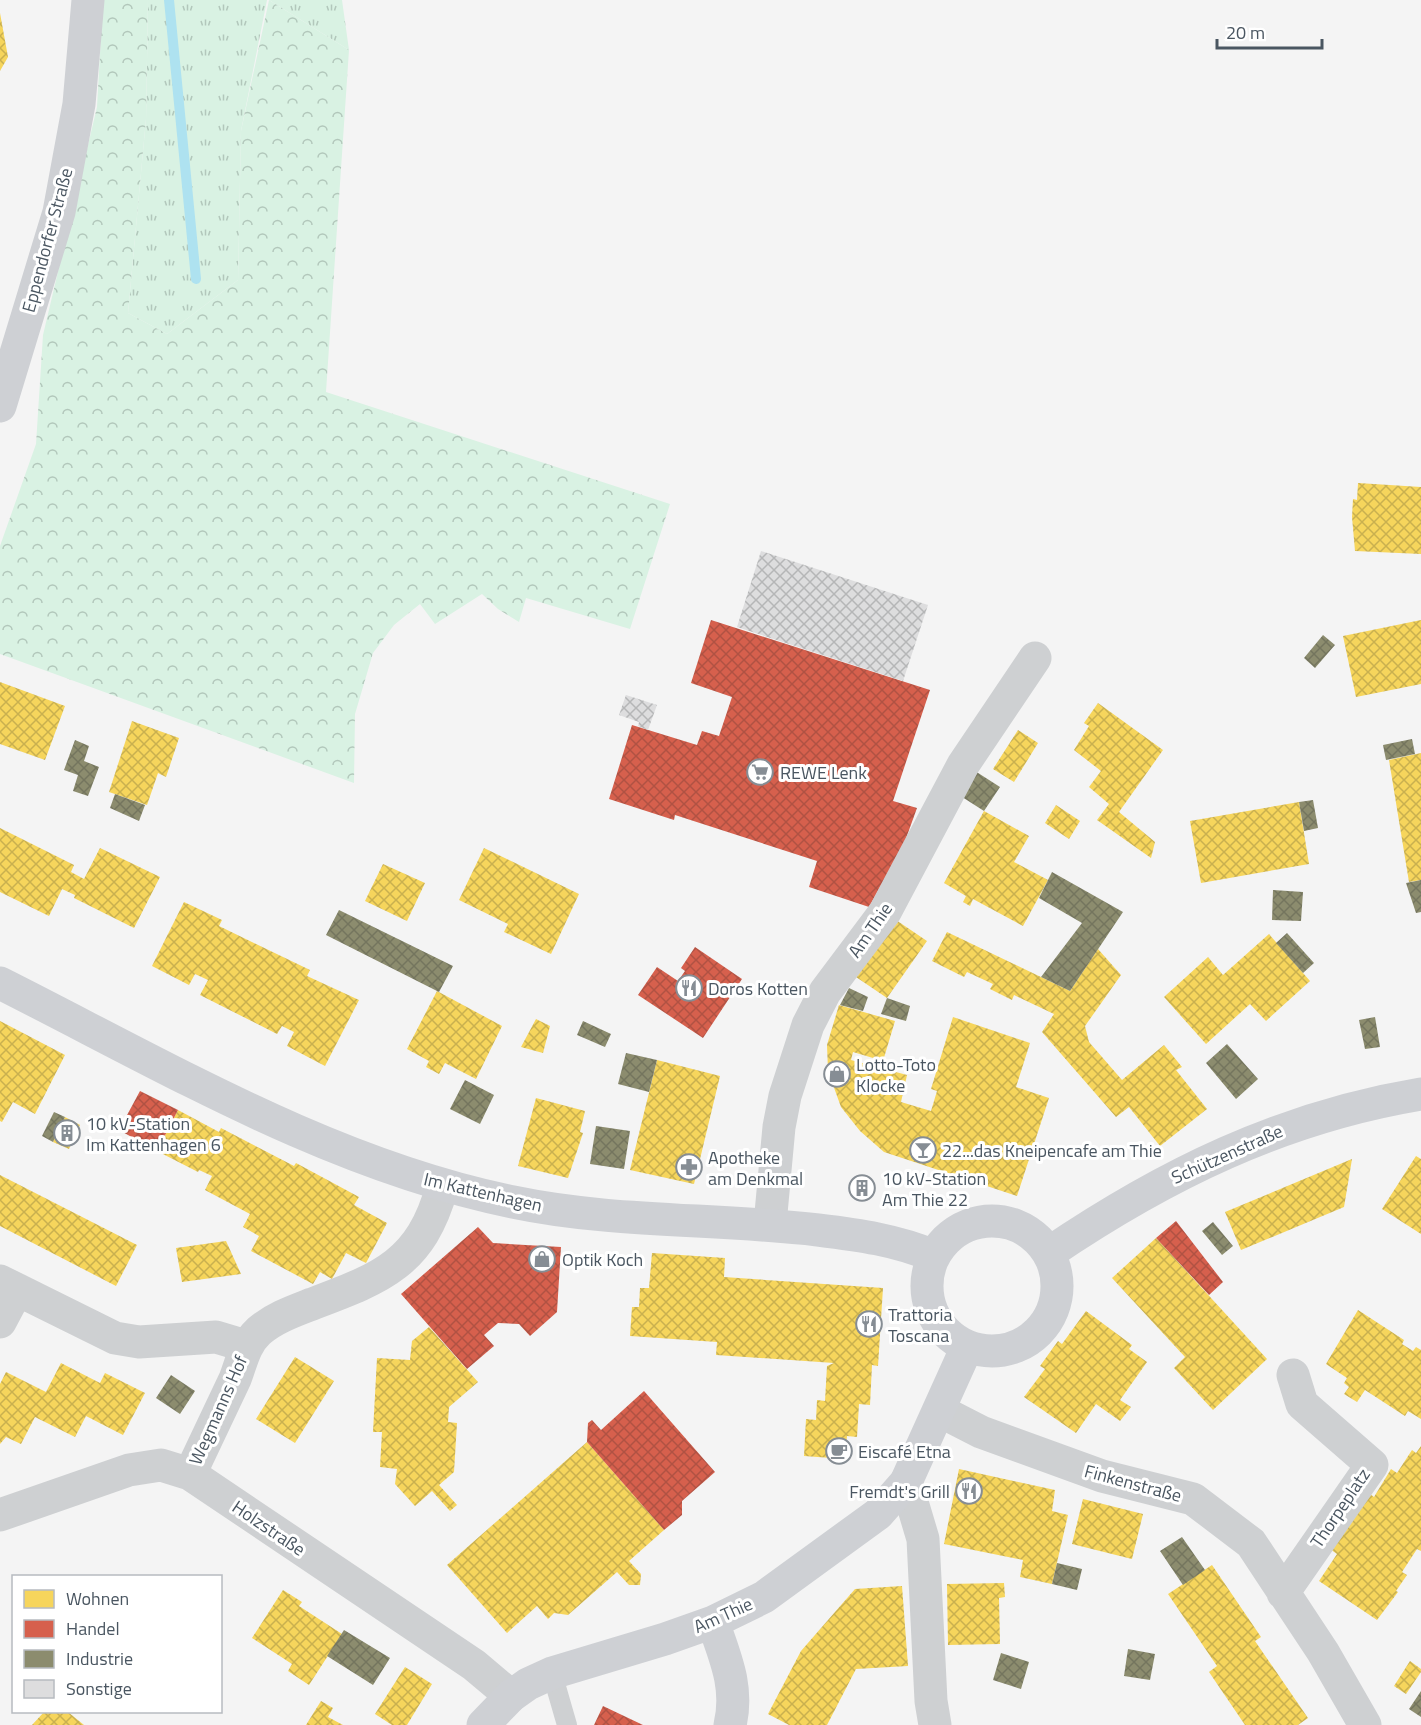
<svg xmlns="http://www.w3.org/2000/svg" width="1421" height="1725" font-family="'Titillium Web',sans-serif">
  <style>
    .grass { fill: url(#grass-tufts) }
    .forest { fill: url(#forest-crowns) }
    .homes { fill: url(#homes-cross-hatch) }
    .shops { fill: url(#shops-cross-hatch) }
    .industry { fill: url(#industry-cross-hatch) }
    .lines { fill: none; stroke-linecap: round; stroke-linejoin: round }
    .stream { stroke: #aee2f0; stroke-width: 10 }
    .building { fill: url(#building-cross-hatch) }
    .lane { stroke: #ced0d2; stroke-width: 20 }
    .street { stroke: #ced0d2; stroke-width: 33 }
    .secondary { stroke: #ced0d4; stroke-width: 33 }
    .labels { text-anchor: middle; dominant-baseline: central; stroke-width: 6; stroke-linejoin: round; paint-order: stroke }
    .street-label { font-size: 18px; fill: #4a5661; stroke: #fff }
    .poi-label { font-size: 18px; fill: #4a5661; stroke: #fff; text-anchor: start }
  </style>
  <defs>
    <pattern id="grass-tufts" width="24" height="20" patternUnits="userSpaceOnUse" patternTransform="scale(1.5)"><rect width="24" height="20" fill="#d9f2e3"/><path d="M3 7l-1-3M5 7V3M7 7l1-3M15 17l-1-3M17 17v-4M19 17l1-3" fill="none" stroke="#b2c7bb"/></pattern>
    <pattern id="forest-crowns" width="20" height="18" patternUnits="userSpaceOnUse" patternTransform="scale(1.5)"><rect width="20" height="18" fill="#d9f2e3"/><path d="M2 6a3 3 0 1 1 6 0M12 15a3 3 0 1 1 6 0" fill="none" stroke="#b2c7bb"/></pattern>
    <pattern id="homes-cross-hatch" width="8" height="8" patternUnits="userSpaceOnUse" patternTransform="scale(1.5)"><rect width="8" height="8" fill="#f6d55c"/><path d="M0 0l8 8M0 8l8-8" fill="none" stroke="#c9b04f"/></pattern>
    <pattern id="shops-cross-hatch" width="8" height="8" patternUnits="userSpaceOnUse" patternTransform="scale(1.5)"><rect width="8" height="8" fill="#d6604d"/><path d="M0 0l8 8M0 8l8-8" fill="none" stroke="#b05243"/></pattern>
    <pattern id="industry-cross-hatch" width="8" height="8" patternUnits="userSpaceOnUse" patternTransform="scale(1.5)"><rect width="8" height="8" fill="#8c8c6e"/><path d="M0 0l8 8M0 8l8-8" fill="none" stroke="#74755e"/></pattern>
    <pattern id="building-cross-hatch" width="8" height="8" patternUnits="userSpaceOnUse" patternTransform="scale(1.5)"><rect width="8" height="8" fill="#ddddde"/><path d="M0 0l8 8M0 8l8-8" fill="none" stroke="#b5b6b7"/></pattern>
  </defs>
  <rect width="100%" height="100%" fill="#f4f4f4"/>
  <!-- grass -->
  <path class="grass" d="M 148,0 L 267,0 L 241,131 L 238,280 L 167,334 L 128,313 L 146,119 Z
    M 269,0 L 342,0 L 349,50 Z"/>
  <!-- forest -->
  <path class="forest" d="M 103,0 L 148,0 L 146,119 L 128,313 L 167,334 L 238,280 L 241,131 L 269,0 L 349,50 L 326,392 L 670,504 L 630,629 L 526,598 L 519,622 L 498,609 L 482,594 L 435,624 L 420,604 L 394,625 L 373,653 L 355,714 L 354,783 L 0,654 L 0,546 L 36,444 L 43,335 L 97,107 Z"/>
  <!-- homes -->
  <path class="homes" d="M 0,13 L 8,57 L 0,71 Z
    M 1358,483 L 1421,487 L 1421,554 L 1355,551 L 1352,517 L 1353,499 L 1357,500 Z
    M 1421,620 L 1421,684 L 1356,697 L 1343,636 Z
    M 0,682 L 65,706 L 45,760 L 0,744 Z
    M 1098,703 L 1163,750 L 1119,812 L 1155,842 L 1151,858 L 1097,820 L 1109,804 L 1089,787 L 1101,771 L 1074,750 L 1089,726 L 1084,723 Z
    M 132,721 L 179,738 L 166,777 L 158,773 L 147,805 L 109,792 Z
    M 1018,730 L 1038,743 L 1014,782 L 993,769 Z
    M 1421,753 L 1421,880 L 1409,882 L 1389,760 Z
    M 1299,802 L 1309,864 L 1201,883 L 1190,821 Z
    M 1056,805 L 1080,821 L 1069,839 L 1045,823 Z
    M 984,811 L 1029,836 L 1014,862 L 1048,880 L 1023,926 L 973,899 L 970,906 L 963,902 L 966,896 L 944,883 Z
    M 0,828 L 74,865 L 71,872 L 84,879 L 100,848 L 160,877 L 134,928 L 74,898 L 75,895 L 62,889 L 49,916 L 0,892 Z
    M 484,848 L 579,894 L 551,954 L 504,932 L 508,924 L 459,900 Z
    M 383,864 L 425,883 L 407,921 L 365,901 Z
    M 184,902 L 222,920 L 219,926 L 310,970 L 307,976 L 359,1000 L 325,1066 L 287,1046 L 294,1032 L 282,1026 L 277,1034 L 200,995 L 208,980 L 195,974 L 189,985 L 152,966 Z
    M 896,920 L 927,941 L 887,998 L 856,977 Z
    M 947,932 L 1070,991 L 1098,949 L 1121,975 L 1085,1026 L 1089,1042 L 1122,1080 L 1164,1045 L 1182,1067 L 1176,1070 L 1207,1109 L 1160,1146 L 1129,1107 L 1116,1117 L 1042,1032 L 1054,1014 L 1014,995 L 1012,1000 L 990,989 L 993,984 L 967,972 L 964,977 L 932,961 Z
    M 1269,934 L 1310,981 L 1266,1021 L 1250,1004 L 1206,1044 L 1164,997 L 1208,957 L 1223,975 Z
    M 437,991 L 502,1026 L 476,1079 L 445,1063 L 439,1074 L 426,1067 L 429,1061 L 407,1049 Z
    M 839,1005 L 895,1021 L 883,1061 L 853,1052 L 851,1060 L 907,1075 L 901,1102 L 931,1111 L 937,1091 L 931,1089 L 953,1017 L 1030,1043 L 1016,1087 L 1049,1098 L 1017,1196 L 884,1152 L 860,1131 L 841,1107 L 828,1071 L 827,1045 Z
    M 536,1019 L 550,1026 L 543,1053 L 521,1047 Z
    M 0,1021 L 65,1055 L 35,1114 L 13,1102 L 2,1122 L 0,1121 Z
    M 657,1060 L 720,1076 L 694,1184 L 630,1170 Z
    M 536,1098 L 585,1111 L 580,1132 L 583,1133 L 568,1178 L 518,1166 Z
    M 178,1110 L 219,1132 L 221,1128 L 294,1166 L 296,1163 L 359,1197 L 354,1205 L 387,1223 L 366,1263 L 346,1253 L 332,1279 L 320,1272 L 313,1284 L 251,1251 L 259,1236 L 243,1227 L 250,1214 L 205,1190 L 212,1176 L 199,1170 L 198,1172 L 157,1151 Z
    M 65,1117 L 80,1125 L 69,1149 L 53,1142 Z
    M 1416,1156 L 1421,1159 L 1421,1234 L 1382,1209 Z
    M 1352,1159 L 1344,1207 L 1241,1250 L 1225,1212 Z
    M 0,1175 L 137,1245 L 116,1286 L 0,1226 Z
    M 860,1179 L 868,1182 L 863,1196 L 855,1193 Z
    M 1156,1238 L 1267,1359 L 1213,1410 L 1174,1368 L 1185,1357 L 1112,1278 Z
    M 226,1241 L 241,1274 L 182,1282 L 176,1248 Z
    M 652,1253 L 725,1258 L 724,1277 L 883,1288 L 878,1366 L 872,1365 L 870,1405 L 859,1404 L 857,1437 L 847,1436 L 845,1459 L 804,1456 L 806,1419 L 816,1420 L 817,1400 L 825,1401 L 827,1366 L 834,1363 L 716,1355 L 717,1342 L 630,1336 L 632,1307 L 639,1307 L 640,1288 L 649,1288 Z
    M 1358,1310 L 1404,1340 L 1402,1344 L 1413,1351 L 1416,1347 L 1421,1350 L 1421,1419 L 1408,1411 L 1405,1416 L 1365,1390 L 1357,1402 L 1344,1394 L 1349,1387 L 1344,1383 L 1347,1378 L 1326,1364 Z
    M 1086,1311 L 1132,1345 L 1129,1349 L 1147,1362 L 1120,1400 L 1131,1407 L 1120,1421 L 1096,1404 L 1076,1433 L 1024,1397 L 1045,1369 L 1040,1366 L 1058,1341 L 1062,1344 Z
    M 429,1327 L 478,1382 L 449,1407 L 448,1422 L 457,1423 L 454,1472 L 439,1485 L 457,1505 L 450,1511 L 432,1491 L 415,1506 L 395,1484 L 397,1469 L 380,1467 L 382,1432 L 373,1432 L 377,1358 L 410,1360 L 412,1341 Z
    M 295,1357 L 334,1381 L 295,1443 L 256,1419 Z
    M 61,1363 L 100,1383 L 105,1373 L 145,1393 L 123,1435 L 86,1416 L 75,1437 L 35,1417 L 21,1444 L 6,1437 L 0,1444 L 0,1384 L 6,1372 L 46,1392 Z
    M 587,1442 L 664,1530 L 629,1561 L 641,1574 L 640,1585 L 629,1585 L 617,1572 L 568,1615 L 554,1613 L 548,1619 L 537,1606 L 507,1633 L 447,1565 Z
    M 1421,1446 L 1421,1551 L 1417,1549 L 1402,1572 L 1407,1575 L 1396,1591 L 1398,1592 L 1377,1620 L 1319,1581 L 1337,1554 L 1330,1549 L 1366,1491 L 1374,1497 L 1391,1469 L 1397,1473 L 1412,1450 L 1416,1453 Z
    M 959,1469 L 1055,1490 L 1052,1511 L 1068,1515 L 1052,1584 L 1020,1577 L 1023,1560 L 944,1544 Z
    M 1083,1499 L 1143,1514 L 1132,1559 L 1072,1544 Z
    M 1212,1565 L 1261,1637 L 1255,1641 L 1308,1718 L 1298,1725 L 1245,1725 L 1209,1672 L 1217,1666 L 1168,1594 Z
    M 1004,1583 L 1005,1597 L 999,1598 L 1000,1644 L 948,1645 L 947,1584 Z
    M 902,1586 L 908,1666 L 856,1669 L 827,1725 L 789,1725 L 768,1714 L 801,1651 L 855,1589 Z
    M 283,1590 L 302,1602 L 299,1606 L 342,1634 L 309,1685 L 288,1671 L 292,1664 L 252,1638 Z
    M 1410,1661 L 1421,1669 L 1421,1672 L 1406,1694 L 1394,1686 Z
    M 405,1667 L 432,1684 L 407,1725 L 392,1725 L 375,1714 Z
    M 321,1701 L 333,1708 L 328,1717 L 343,1725 L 306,1725 Z
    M 44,1712 L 68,1712 L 84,1725 L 32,1725 Z"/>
  <!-- shops -->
  <path class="shops" d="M 711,620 L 930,690 L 893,801 L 917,808 L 904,844 L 869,907 L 809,887 L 817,861 L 675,815 L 674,820 L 609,799 L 632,725 L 697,745 L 702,731 L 719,736 L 732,697 L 691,683 Z
    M 695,947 L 742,979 L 703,1038 L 638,995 L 657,967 L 678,981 L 685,971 L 681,968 Z
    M 140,1091 L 178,1110 L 157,1151 L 119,1130 Z
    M 1176,1221 L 1223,1282 L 1209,1295 L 1156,1238 Z
    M 478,1227 L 493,1243 L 561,1247 L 557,1312 L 530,1336 L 519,1324 L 498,1323 L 484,1335 L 494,1346 L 467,1369 L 401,1294 Z
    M 644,1391 L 715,1472 L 682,1501 L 682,1515 L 664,1530 L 587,1442 L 588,1423 L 592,1420 L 601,1430 Z
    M 603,1706 L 643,1725 L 594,1725 Z"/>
  <!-- industry -->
  <path class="industry" d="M 1323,635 L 1335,645 L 1315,668 L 1304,658 Z
    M 1412,739 L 1415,754 L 1386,760 L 1383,745 Z
    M 75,740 L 89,746 L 84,761 L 99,767 L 88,796 L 73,791 L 78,775 L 64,770 Z
    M 975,771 L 1000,787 L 984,811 L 959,795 Z
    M 115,794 L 145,805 L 139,821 L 110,808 Z
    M 1313,800 L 1318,828 L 1304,831 L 1299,802 Z
    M 1052,872 L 1123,912 L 1070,991 L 1041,977 L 1082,923 L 1039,898 Z
    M 1421,880 L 1421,912 L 1416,913 L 1406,883 Z
    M 1273,890 L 1303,892 L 1301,921 L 1272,920 Z
    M 339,910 L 453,966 L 439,992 L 326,935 Z
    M 1287,933 L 1314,963 L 1303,973 L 1276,943 Z
    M 849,988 L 868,997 L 863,1011 L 840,1005 Z
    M 887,998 L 910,1006 L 906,1021 L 881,1014 Z
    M 1375,1017 L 1380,1047 L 1365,1049 L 1359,1020 Z
    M 583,1021 L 611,1034 L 605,1047 L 577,1035 Z
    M 1227,1044 L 1258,1079 L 1236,1099 L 1206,1063 Z
    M 626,1053 L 657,1060 L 649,1092 L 618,1084 Z
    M 465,1080 L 494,1095 L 480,1124 L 450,1109 Z
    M 54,1112 L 65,1117 L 53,1142 L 42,1136 Z
    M 596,1126 L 630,1131 L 624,1169 L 590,1164 Z
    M 1213,1222 L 1233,1246 L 1222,1255 L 1202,1231 Z
    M 171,1375 L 195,1391 L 180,1414 L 156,1398 Z
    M 1182,1537 L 1205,1570 L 1183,1585 L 1160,1551 Z
    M 1057,1563 L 1082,1569 L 1077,1590 L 1052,1584 Z
    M 344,1630 L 390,1658 L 373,1685 L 327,1656 Z
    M 1128,1649 L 1155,1654 L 1150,1680 L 1124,1676 Z
    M 1001,1653 L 1029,1662 L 1021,1689 L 993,1680 Z
    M 1421,1691 L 1421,1717 L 1409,1709 Z"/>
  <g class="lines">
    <!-- stream -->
    <path class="stream" d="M 169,0 L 196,279"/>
  </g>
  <!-- building -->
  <path class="building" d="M 761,551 L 928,605 L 903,681 L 737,627 Z
    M 626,695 L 657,705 L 648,730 L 638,726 L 639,722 L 619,715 Z"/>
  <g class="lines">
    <!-- lane -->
    <path class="lane" d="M 552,1673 L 567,1725"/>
    <!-- street -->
    <path class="street" d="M 770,1224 L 779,1127 L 785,1096 L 808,1025 L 825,992 L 885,912 L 963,765 L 1035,658
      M 0,1281 L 115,1338 L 139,1342 L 216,1337 L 246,1346
      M 0,1322 L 17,1290
      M 940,1411 L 981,1432 L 1102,1476 L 1193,1499 L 1251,1543 L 1323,1652 L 1365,1725
      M 190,1474 C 205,1442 220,1411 235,1379 C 242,1361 244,1345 259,1331 C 274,1318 294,1311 312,1304 C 381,1278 421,1264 442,1187
      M 906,1482 L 923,1539 L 931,1701 L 935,1725
      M 0,1515 L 129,1470 L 161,1465 L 190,1474 L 474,1665 L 511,1696
      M 1283,1593 L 1372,1465 L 1302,1404 L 1293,1375"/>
    <!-- secondary -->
    <path class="secondary" d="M 0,406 L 59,212 L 79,104 L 88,0
      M 0,983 C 165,1066 331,1165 513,1202 C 613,1223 717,1218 818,1230 C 859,1235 896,1240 934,1256
      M927 1286a65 65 0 1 1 130 0a65 65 0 1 1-130 0Z
      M 1049,1253 C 1164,1175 1282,1117 1421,1094
      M 713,1622 C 725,1657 739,1687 730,1725
      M 483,1725 L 511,1696 L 528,1684 L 552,1673 L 665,1639 L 713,1622 L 764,1597 L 878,1514 L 906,1482 L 967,1347"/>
  </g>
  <!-- icons -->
  <defs>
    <g id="supermarket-ring" transform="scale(1.35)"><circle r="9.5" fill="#fff" stroke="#868d94" stroke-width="1.5"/><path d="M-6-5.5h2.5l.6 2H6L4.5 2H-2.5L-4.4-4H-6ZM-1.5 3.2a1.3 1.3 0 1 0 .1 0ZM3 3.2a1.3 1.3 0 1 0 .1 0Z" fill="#868d94"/></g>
    <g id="restaurant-ring" transform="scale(1.35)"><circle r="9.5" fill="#fff" stroke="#868d94" stroke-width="1.5"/><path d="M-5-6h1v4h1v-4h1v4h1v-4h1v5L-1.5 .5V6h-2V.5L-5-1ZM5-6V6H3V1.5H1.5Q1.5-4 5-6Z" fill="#868d94"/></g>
    <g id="shop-ring" transform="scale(1.35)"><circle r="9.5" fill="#fff" stroke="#868d94" stroke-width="1.5"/><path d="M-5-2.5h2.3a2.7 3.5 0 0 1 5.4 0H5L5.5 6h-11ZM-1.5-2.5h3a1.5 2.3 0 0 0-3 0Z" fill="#868d94"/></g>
    <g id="building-ring" transform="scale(1.35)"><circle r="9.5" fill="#fff" stroke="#868d94" stroke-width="1.5"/><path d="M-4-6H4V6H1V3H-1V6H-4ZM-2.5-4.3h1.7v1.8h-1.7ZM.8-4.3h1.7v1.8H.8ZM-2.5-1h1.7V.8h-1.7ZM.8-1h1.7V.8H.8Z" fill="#868d94"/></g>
    <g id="bar-ring" transform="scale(1.35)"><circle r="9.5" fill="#fff" stroke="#868d94" stroke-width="1.5"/><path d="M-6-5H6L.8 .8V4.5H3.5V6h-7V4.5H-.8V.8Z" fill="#868d94"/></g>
    <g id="pharmacy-ring" transform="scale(1.35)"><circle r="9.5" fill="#fff" stroke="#868d94" stroke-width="1.5"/><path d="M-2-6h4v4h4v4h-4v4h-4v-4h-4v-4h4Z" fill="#868d94"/></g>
    <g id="cafe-ring" transform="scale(1.35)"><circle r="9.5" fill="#fff" stroke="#868d94" stroke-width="1.5"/><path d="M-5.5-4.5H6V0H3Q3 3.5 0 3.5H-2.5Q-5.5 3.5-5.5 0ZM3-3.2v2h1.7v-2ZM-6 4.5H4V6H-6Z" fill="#868d94"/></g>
  </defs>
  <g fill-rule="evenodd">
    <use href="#supermarket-ring" x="760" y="772"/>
    <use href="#restaurant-ring" x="689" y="988"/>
    <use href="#shop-ring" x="837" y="1074"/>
    <use href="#building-ring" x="67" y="1133"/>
    <use href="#bar-ring" x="923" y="1150"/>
    <use href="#pharmacy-ring" x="689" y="1167"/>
    <use href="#building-ring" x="862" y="1188"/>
    <use href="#shop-ring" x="542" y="1259"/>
    <use href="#restaurant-ring" x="869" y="1324"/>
    <use href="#cafe-ring" x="839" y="1451"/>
    <use href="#restaurant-ring" x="969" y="1491"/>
  </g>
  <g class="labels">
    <!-- street labels -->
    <g class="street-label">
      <text transform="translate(47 240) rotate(-75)">Eppendorfer Straße</text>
      <text transform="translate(870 930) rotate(-55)">Am Thie</text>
      <text transform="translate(1227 1154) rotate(-24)">Schützenstraße</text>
      <text transform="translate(483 1192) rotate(13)">Im Kattenhagen</text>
      <text transform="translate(218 1410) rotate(-66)">Wegmanns Hof</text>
      <text transform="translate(1133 1483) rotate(15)">Finkenstraße</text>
      <text transform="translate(1340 1508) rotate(-56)">Thorpeplatz</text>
      <text transform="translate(269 1528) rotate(34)">Holzstraße</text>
      <text transform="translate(723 1615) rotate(-24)">Am Thie</text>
    </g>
    <!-- poi labels -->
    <g class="poi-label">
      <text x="780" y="772">REWE Lenk</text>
      <text x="708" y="988">Doros Kotten</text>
      <text x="856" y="1064">Lotto-Toto<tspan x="856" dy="21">Klocke</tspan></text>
      <text x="86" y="1123">10 kV-Station<tspan x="86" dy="21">Im Kattenhagen 6</tspan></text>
      <text x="942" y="1150">22...das Kneipencafe am Thie</text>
      <text x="708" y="1157">Apotheke<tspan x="708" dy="21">am Denkmal</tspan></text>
      <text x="882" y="1178">10 kV-Station<tspan x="882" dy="21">Am Thie 22</tspan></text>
      <text x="562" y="1259">Optik Koch</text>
      <text x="888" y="1314">Trattoria<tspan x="888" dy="21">Toscana</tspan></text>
      <text x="858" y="1451">Eiscafé Etna</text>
      <text x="950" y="1491" text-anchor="end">Fremdt's Grill</text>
    </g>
  </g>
  <!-- legend -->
  <rect x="12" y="1575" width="210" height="138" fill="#ffffff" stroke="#b7bbc0" stroke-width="1.5"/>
  <rect x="24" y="1590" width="30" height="18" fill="#f6d55c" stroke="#b7bbc0" stroke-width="1.5"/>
  <text x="66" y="1605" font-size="18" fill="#4a5661">Wohnen</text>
  <rect x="24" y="1620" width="30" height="18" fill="#d6604d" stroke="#b7bbc0" stroke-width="1.5"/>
  <text x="66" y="1635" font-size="18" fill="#4a5661">Handel</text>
  <rect x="24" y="1650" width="30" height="18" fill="#8c8c6e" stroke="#b7bbc0" stroke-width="1.5"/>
  <text x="66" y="1665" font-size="18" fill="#4a5661">Industrie</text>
  <rect x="24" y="1680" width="30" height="18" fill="#ddddde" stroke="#b7bbc0" stroke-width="1.5"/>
  <text x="66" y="1695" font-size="18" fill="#4a5661">Sonstige</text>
  <!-- scale -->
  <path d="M1217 39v9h105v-9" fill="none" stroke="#4a5661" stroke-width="3"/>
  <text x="1226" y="39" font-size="18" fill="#4a5661" stroke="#ffffff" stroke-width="4.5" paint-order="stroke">20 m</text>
</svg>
